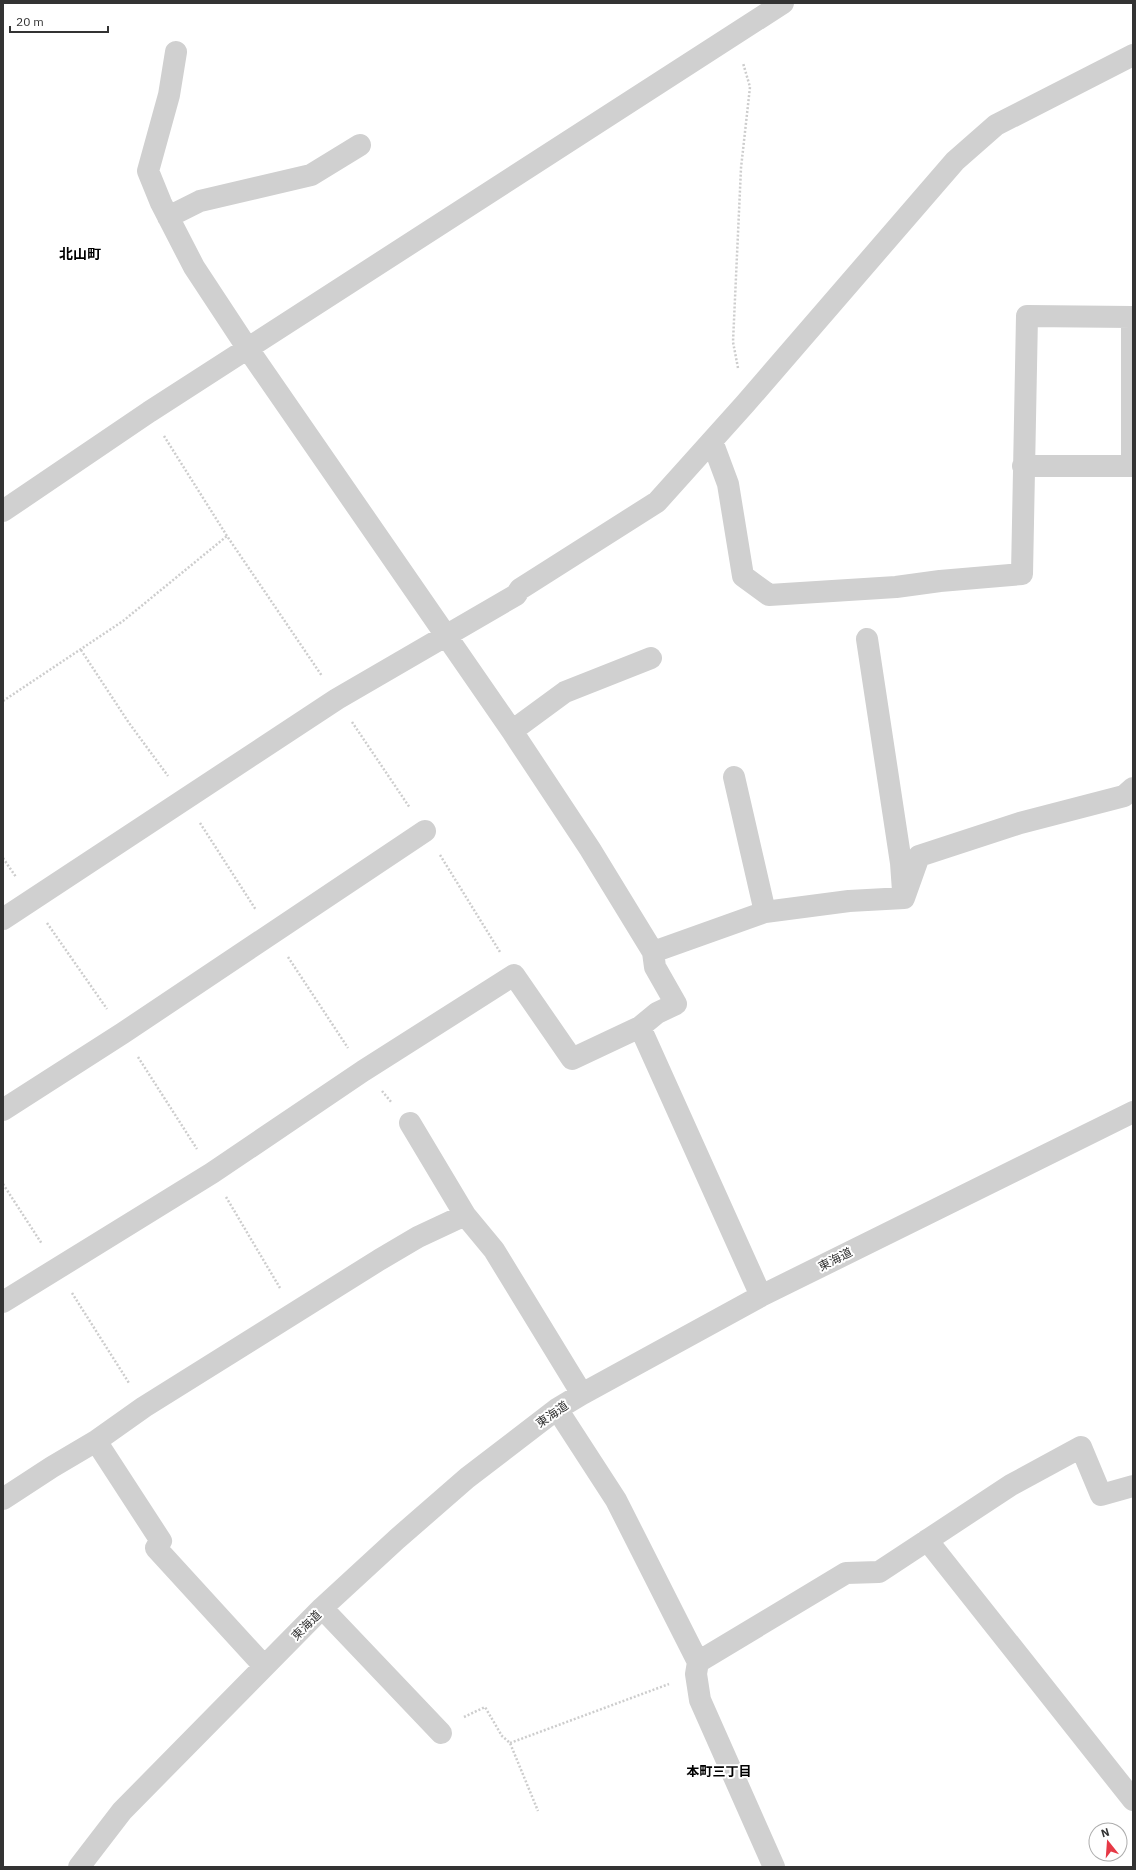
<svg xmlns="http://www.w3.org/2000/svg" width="1136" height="1870" font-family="'IBM Plex Sans','Noto Sans JP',sans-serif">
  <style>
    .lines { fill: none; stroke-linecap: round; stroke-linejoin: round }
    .path { stroke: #cdcdcd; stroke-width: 2.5; stroke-dasharray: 2 2; stroke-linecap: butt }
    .minor { stroke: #d0d0d0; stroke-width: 22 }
    .labels { text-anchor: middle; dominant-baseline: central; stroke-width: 4; stroke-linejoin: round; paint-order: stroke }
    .street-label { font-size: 12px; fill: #333; stroke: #fff }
    .neighbourhood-label { font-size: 13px; font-weight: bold; fill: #000; stroke: #fff }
    .quarter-label { font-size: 14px; font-weight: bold; fill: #000; stroke: #fff }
  </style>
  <rect width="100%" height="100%" fill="#fff"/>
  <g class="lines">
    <!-- path -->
    <path class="path" d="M 738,368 L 733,342 L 741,168 L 750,87 L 743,63
      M 164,436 L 227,536 L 322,676
      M 81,650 L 129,723 L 168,776
      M 3,701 L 123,621 L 227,536
      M 352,722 L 410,808
      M 200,823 L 256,910
      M 440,855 L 500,952
      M 3,858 L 16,877
      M 47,923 L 107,1009
      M 288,957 L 348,1048
      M 138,1057 L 197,1149
      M 382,1091 L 392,1103
      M 3,1184 L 42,1244
      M 226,1197 L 280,1288
      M 72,1293 L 129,1383
      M 464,1717 L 485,1707 L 502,1736 L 510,1743 L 538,1811
      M 510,1743 L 669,1684"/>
    <!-- minor -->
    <path class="minor" d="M 168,217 L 200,201 L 311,175 L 360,145
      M 712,441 L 728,484 L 743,576 L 769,595 L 896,587 L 940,581 L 1022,574 L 1027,316 L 1132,317 L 1132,466 L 1023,466
      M 3,511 L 149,412 L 783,3
      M 867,639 L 901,863 L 903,891
      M 512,731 L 565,692 L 651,658
      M 765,912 L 849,901 L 904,898 L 919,856 L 1020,823 L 1124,796 L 1133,788
      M 3,919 L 337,699 L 516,595 L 520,589 L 657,502 L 745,404 L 955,161 L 996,125 L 1133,55
      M 653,952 L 765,912 L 734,777
      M 640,1027 L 761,1296
      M 3,1110 L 123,1033 L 425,831
      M 410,1123 L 465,1215
      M 3,1302 L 212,1173 L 363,1071 L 514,975 L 572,1059 L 640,1027 L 657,1013 L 676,1004 L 655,967 L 653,952 L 590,849 L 512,731 L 248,349 L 194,267 L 161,203 L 148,171 L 169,95 L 176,52
      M 557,1409 L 616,1500 L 698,1662 L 696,1674 L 700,1700 L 774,1867
      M 96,1441 L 161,1541 L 156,1548 L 264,1666
      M 3,1499 L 52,1467 L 96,1441 L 144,1407 L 379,1260 L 418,1237 L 465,1215 L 494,1250 L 582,1394
      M 927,1540 L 1133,1800
      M 322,1608 L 441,1733
      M 698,1662 L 846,1573 L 879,1572 L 1011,1485 L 1081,1447 L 1101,1495 L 1133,1486
      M 79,1867 L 122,1811 L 322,1608 L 397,1539 L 467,1478 L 557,1409 L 582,1394 L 761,1296 L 1133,1112"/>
  </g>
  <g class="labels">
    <!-- street labels -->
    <g class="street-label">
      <text transform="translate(835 1259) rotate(-27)">東海道</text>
      <text transform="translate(552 1414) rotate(-35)">東海道</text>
      <text transform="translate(306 1625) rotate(-45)">東海道</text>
    </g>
    <!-- neighbourhood labels -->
    <g class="neighbourhood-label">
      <text x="719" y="1771">本町三丁目</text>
    </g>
    <!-- quarter labels -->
    <g class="quarter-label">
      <text x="80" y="254">北山町</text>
    </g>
  </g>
  <!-- border -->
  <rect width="1136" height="1870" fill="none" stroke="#333333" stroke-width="8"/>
  <!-- north arrow -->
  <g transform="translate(1108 1842) rotate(343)"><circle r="19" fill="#ffffff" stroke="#adadad"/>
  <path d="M0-3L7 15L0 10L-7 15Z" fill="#e63946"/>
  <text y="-6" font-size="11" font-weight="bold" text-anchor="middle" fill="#333333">N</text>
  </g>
  <!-- scale -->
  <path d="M10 26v6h98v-6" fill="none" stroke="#333333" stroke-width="2"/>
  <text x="16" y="26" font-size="12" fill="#333333" stroke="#ffffff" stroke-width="3" paint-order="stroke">20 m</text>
</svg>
